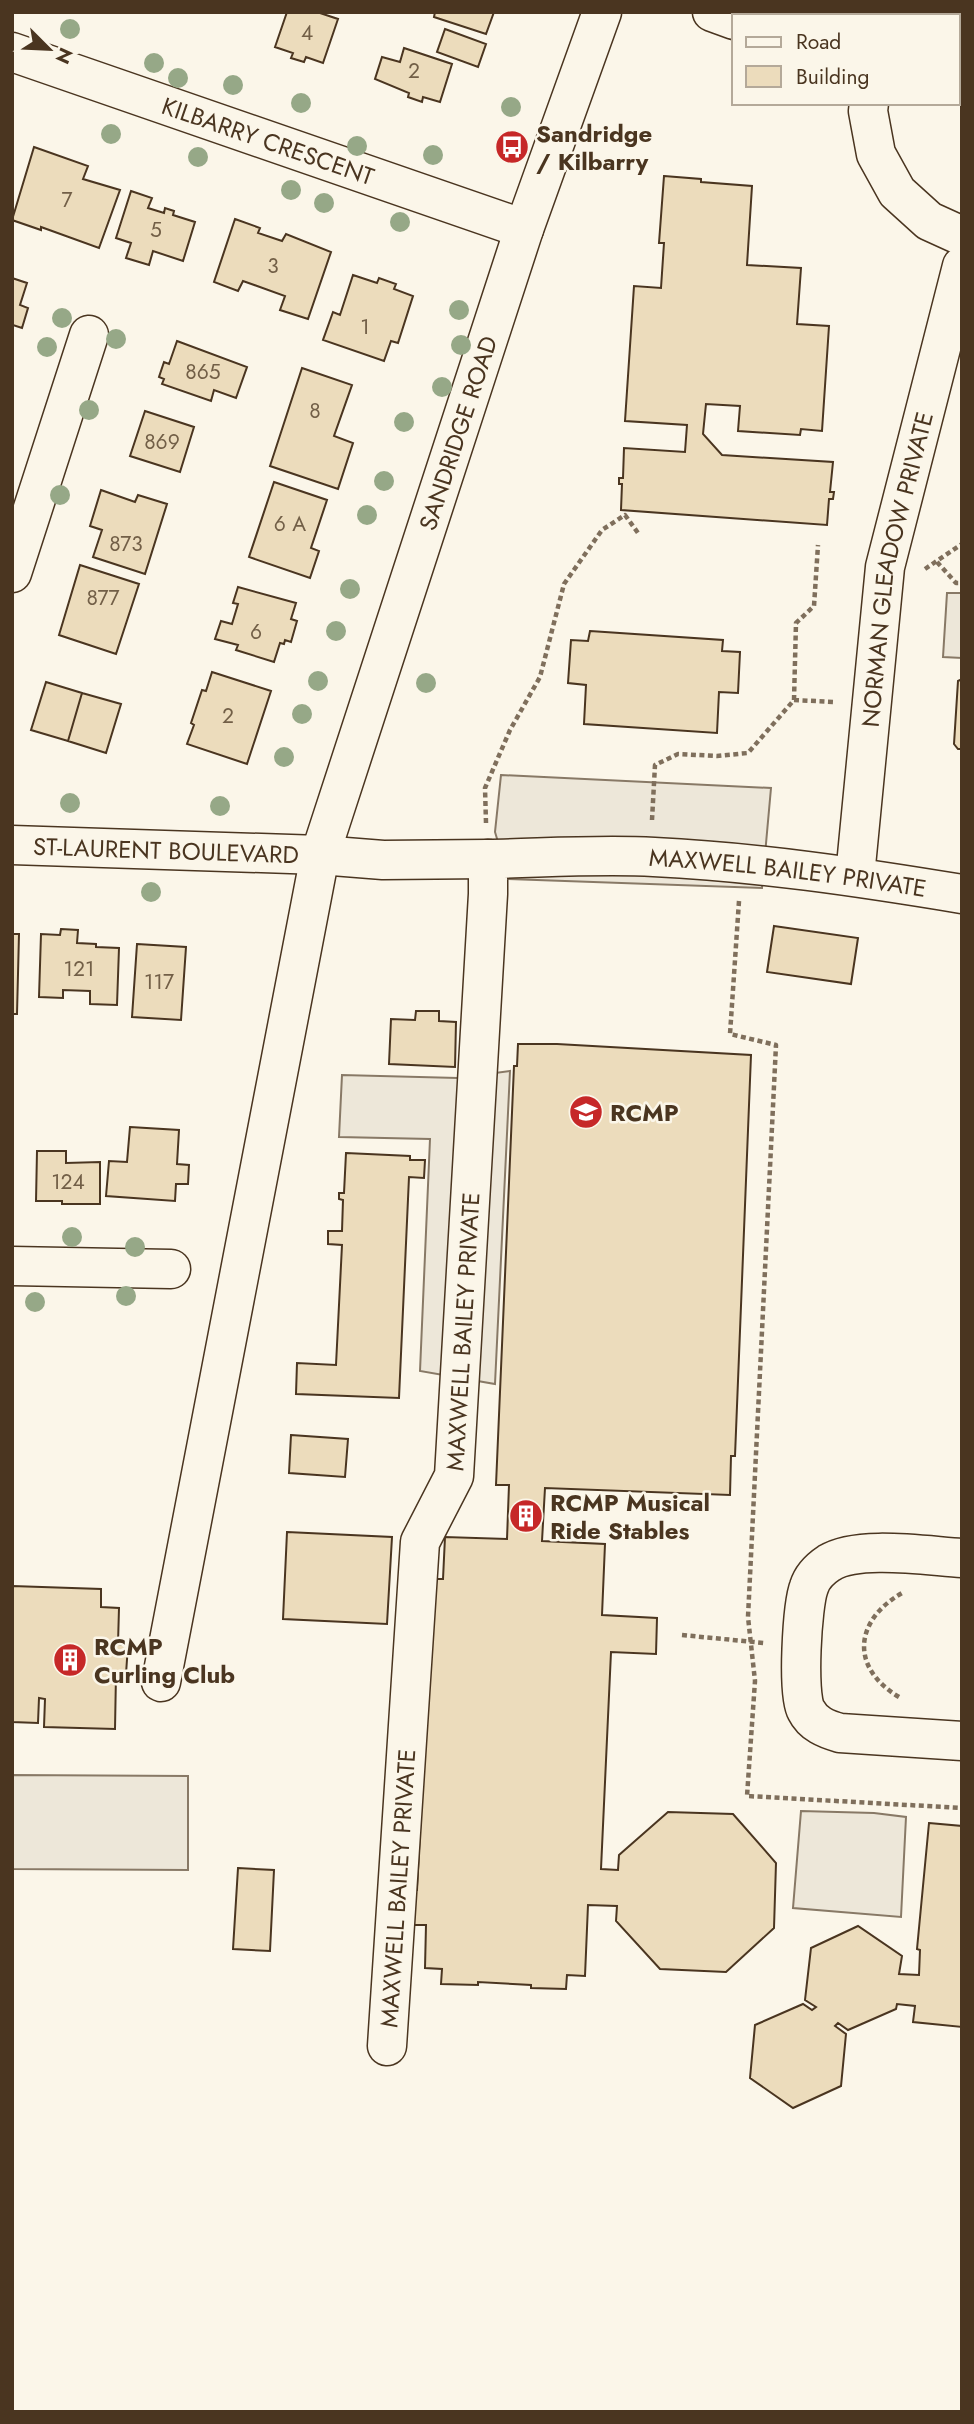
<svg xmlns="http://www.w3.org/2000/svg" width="974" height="2424" font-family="Jost,sans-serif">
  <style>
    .parking { fill: #ede7d9; stroke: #887966; stroke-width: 2 }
    .building { fill: #ecdcbc; stroke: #4a3520; stroke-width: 2 }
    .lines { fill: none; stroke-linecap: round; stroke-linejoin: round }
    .minor-casing { stroke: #4a3520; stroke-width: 41 }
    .path { stroke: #7f6f5c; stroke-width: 4.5; stroke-dasharray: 5 3.5; stroke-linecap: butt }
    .minor { stroke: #fbf6e9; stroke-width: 38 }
    .tree { fill: #96a887 }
    .labels { text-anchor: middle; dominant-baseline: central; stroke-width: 5; stroke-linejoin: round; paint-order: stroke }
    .number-label { font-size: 21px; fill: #725f47 }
    .poi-label { font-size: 24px; font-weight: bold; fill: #4a3520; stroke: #fbf6e9; text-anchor: start }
    .street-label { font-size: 24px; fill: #4a3520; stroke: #fbf6e9 }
  </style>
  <rect width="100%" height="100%" fill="#fbf6e9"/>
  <!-- parking -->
  <path class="parking" d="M 947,593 L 962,593 L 962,658 L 943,657 Z
    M 501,775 L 771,788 L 762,888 L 509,879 L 495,832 Z
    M 510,1071 L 495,1384 L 420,1371 L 430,1139 L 339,1137 L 342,1075 L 458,1078 Z
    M 12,1775 L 188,1776 L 188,1870 L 12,1869 Z
    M 801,1811 L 874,1813 L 906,1817 L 901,1917 L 793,1908 Z"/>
  <!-- building -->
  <path class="building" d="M 287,12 L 317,12 L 338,19 L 323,63 L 306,57 L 304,62 L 291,58 L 293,53 L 275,47 Z
    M 435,12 L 494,12 L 486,34 L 434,17 Z
    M 445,29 L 486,44 L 478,67 L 437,52 Z
    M 404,48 L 452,64 L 440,102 L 423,97 L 422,102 L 408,97 L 409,93 L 375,79 L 382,57 L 400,62 Z
    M 34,147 L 88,166 L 83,179 L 120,190 L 99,248 L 41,227 L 41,230 L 12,220 Z
    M 664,176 L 701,179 L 701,182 L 752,186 L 747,265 L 801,268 L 797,324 L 829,326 L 822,431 L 801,429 L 800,435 L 738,431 L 740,406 L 706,404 L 703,434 L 722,455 L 833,462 L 830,492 L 834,492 L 833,499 L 829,499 L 827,525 L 621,510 L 622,484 L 619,484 L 619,478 L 623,478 L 624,448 L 685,452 L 687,425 L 625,421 L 634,286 L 661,288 L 664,243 L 659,243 Z
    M 131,191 L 152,198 L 148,208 L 164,213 L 165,208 L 174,211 L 173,215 L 195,222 L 183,261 L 153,251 L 149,265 L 126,258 L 131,243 L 116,238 Z
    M 235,219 L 260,228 L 258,233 L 282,241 L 286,234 L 331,252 L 308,319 L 280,310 L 285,296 L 243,281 L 238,291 L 214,282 Z
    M 353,275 L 377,283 L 379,278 L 396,284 L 394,289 L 413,296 L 398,343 L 391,341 L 384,361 L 323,340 L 333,312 L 340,315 Z
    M 12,278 L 27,283 L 20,305 L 28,308 L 22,328 L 13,325 L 12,329 Z
    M 177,341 L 247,367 L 236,398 L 214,390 L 211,401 L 162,384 L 164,379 L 159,377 L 164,362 L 169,364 Z
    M 302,368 L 352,385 L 334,436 L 353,443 L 338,489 L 270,466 Z
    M 145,411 L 194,427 L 180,472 L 130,456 Z
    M 274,482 L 327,500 L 311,548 L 319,551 L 310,578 L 249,557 Z
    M 101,490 L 135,502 L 138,495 L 167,504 L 145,574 L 93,557 L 102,530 L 90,526 Z
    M 80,565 L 139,584 L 116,654 L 59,635 Z
    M 238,587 L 296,603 L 291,619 L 297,621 L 291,642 L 285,640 L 284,644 L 280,643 L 274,662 L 236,650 L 238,645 L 215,639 L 221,621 L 232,624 L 238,604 L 233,603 Z
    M 590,631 L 723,640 L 722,651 L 740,652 L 738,693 L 719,692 L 717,733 L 584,724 L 586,685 L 568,683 L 571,640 L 588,641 Z
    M 212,672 L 271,691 L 247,764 L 187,744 L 194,725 L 191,723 L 202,690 L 206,691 Z
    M 962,679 L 962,749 L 958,749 L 954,744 L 958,681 Z
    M 46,682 L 82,693 L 68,741 L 31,730 Z
    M 82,693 L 121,704 L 106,753 L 68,741 Z
    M 774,926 L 858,938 L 851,984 L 767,972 Z
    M 61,929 L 78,930 L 77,943 L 96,944 L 96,947 L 119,948 L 117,1005 L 90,1004 L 90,991 L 63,990 L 63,998 L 39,997 L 41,934 L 60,935 Z
    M 12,934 L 19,934 L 17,1014 L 12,1014 Z
    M 137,944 L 186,947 L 181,1020 L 132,1017 Z
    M 416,1011 L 439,1011 L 439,1021 L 456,1022 L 455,1067 L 389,1064 L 391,1019 L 415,1020 Z
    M 518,1044 L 557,1044 L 751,1055 L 735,1456 L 731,1456 L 730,1495 L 545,1488 L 542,1541 L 605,1544 L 602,1615 L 657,1618 L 656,1654 L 611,1652 L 601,1869 L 618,1870 L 619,1855 L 668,1812 L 733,1814 L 776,1863 L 774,1928 L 726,1972 L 660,1969 L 616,1921 L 617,1906 L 588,1905 L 585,1976 L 567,1975 L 566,1989 L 531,1988 L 531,1985 L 478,1982 L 478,1985 L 441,1984 L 442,1969 L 425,1968 L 426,1925 L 413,1925 L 414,1890 L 417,1890 L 431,1614 L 428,1579 L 443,1579 L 445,1537 L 507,1539 L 509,1485 L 496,1485 L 514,1066 L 517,1066 Z
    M 130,1127 L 179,1130 L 177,1164 L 189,1165 L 188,1184 L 176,1184 L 175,1201 L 106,1196 L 109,1161 L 127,1162 Z
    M 37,1151 L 66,1151 L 66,1163 L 100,1162 L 100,1204 L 62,1204 L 62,1201 L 36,1201 Z
    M 346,1153 L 410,1156 L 410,1160 L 425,1160 L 424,1178 L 409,1177 L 399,1398 L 296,1394 L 297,1363 L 336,1365 L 342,1245 L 328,1244 L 328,1231 L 342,1231 L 343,1200 L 339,1199 L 339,1193 L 344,1193 Z
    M 291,1435 L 348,1439 L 345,1477 L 289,1473 Z
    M 287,1532 L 392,1537 L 387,1624 L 283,1619 Z
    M 12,1586 L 101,1589 L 101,1607 L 119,1608 L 118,1644 L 128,1645 L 126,1674 L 116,1674 L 115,1729 L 44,1727 L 45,1699 L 39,1698 L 38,1723 L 12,1722 Z
    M 929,1823 L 962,1826 L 962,2027 L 913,2022 L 915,2006 L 897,2004 L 896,2009 L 848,2030 L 838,2023 L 835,2026 L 846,2034 L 841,2086 L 793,2108 L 750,2078 L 755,2025 L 803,2004 L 812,2010 L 816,2007 L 805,2000 L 811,1948 L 858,1926 L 902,1956 L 899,1974 L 919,1975 L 920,1950 L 917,1949 Z
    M 238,1868 L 274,1870 L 270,1951 L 233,1949 Z"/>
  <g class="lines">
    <!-- minor casing -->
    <g class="minor-casing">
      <g id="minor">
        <path d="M 712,12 L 734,20"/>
        <path d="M 905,16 L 908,12"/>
        <path id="s1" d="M 12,52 L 524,229"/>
        <path d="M 869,103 L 868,111 L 876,154 L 897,192 L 929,221 L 962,236"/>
        <path d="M 12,573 L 89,335"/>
        <path id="s2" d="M 12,845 L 320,855 L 383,860 L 488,859"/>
        <path id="s3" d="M 855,876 L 885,567 L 962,266"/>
        <path d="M 12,1266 L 171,1269"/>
        <path d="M 962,1558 C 927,1556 858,1545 829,1563 C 820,1569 812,1577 809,1587 C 802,1605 797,1695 806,1710 C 813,1724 826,1729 840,1733 L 962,1741"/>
        <path id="s4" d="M 161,1682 L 320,855 L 524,229 L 602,12"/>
        <path id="s5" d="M 387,2046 L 420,1542 L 454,1476 L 488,894 L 488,859 C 543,858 599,854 654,857 C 757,862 859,877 962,894"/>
      </g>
    </g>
    <!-- path -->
    <path class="path" d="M 937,562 L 956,583 L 962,583
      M 925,569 L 962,544
      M 794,700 L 835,702
      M 652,820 L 655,765 L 678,754 L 717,756 L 748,753 L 794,700 L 796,623 L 814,606 L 818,545
      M 486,823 L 485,788 L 510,730 L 540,677 L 564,584 L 602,530 L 625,515 L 638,533
      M 739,901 L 730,1034 L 776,1045 L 748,1617 L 755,1681 L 747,1796 L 962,1808
      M 682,1635 L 764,1643
      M 899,1697 C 849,1667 855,1620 902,1593"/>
    <!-- minor -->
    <use href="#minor" class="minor"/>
  </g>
  <!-- trees -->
  <g class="tree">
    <circle cx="70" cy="29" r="10"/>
    <circle cx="154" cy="63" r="10"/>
    <circle cx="178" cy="78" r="10"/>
    <circle cx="233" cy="85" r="10"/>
    <circle cx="301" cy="103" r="10"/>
    <circle cx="511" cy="107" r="10"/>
    <circle cx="111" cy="134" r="10"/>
    <circle cx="357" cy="146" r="10"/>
    <circle cx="433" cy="155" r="10"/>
    <circle cx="198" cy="157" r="10"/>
    <circle cx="291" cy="190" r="10"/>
    <circle cx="324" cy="203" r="10"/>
    <circle cx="400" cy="222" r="10"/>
    <circle cx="459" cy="310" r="10"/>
    <circle cx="62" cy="318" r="10"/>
    <circle cx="116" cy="339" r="10"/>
    <circle cx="461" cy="345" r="10"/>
    <circle cx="47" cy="347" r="10"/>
    <circle cx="442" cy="387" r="10"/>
    <circle cx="89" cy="410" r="10"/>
    <circle cx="404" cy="422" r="10"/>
    <circle cx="384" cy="481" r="10"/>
    <circle cx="60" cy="495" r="10"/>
    <circle cx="367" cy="515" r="10"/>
    <circle cx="350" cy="589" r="10"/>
    <circle cx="336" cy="631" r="10"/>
    <circle cx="318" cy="681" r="10"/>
    <circle cx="426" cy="683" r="10"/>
    <circle cx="302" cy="714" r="10"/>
    <circle cx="284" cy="757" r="10"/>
    <circle cx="70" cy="803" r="10"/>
    <circle cx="220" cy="806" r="10"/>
    <circle cx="151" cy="892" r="10"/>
    <circle cx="72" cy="1237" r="10"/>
    <circle cx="135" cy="1247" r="10"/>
    <circle cx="126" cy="1296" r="10"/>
    <circle cx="35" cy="1302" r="10"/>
  </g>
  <!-- icons -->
  <defs>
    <g id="bus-disc" transform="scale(1.75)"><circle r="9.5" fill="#c62828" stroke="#fbf6e9"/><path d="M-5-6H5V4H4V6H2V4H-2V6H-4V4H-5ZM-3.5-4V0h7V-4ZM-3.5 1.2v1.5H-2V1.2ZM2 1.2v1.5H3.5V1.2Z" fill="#fff"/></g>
    <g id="university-disc" transform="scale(1.75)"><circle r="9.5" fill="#c62828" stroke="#fbf6e9"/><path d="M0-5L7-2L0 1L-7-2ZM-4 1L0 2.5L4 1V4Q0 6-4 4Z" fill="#fff"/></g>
    <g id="building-disc" transform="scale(1.75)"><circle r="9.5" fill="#c62828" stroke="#fbf6e9"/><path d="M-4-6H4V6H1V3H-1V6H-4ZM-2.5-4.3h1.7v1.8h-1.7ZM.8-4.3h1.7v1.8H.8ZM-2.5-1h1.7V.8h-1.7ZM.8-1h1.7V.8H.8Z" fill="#fff"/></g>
  </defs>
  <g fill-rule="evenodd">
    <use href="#bus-disc" x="512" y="147"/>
    <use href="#university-disc" x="586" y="1112"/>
    <use href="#building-disc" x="526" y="1516"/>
    <use href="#building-disc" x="70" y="1660"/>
  </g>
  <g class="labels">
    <!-- number labels -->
    <g class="number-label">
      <text x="307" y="33">4</text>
      <text x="414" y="71">2</text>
      <text x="67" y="200">7</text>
      <text x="156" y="230">5</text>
      <text x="273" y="266">3</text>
      <text x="365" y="327">1</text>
      <text x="203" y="372">865</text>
      <text x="315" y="411">8</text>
      <text x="162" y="442">869</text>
      <text x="290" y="524">6 A</text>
      <text x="126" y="544">873</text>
      <text x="103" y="598">877</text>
      <text x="256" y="632">6</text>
      <text x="228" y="716">2</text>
      <text x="79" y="969">121</text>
      <text x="159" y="982">117</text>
      <text x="68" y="1182">124</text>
    </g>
    <!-- poi labels -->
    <g class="poi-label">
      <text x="536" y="133">Sandridge<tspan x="536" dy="28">/ Kilbarry</tspan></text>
      <text x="610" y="1112">RCMP</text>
      <text x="550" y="1502">RCMP Musical<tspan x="550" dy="28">Ride Stables</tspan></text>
      <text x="94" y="1646">RCMP<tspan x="94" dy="28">Curling Club</tspan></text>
    </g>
    <!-- street labels -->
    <g class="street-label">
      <text stroke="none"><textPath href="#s1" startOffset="271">KILBARRY CRESCENT</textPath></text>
      <text stroke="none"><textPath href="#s4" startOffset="1286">SANDRIDGE ROAD</textPath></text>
      <text stroke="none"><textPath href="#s3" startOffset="310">NORMAN GLEADOW PRIVATE</textPath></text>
      <text stroke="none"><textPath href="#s2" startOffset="154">ST-LAURENT BOULEVARD</textPath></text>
      <text stroke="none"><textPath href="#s5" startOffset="1498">MAXWELL BAILEY PRIVATE</textPath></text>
      <text stroke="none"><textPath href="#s5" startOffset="724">MAXWELL BAILEY PRIVATE</textPath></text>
      <text stroke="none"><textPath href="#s5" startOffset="158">MAXWELL BAILEY PRIVATE</textPath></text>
    </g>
  </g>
  <!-- border -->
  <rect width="974" height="2424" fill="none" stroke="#4a3520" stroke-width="28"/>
  <!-- legend -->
  <rect x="732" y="14" width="228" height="91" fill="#fbf6e9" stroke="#b4a999" stroke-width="2"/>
  <rect x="746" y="37" width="35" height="10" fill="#fbf6e9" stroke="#b4a999" stroke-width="2"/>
  <text x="796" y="49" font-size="21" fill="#4a3520">Road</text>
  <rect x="746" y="66" width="35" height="21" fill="#ecdcbc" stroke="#b4a999" stroke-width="2"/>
  <text x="796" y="84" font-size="21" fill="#4a3520">Building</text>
  <!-- north arrow -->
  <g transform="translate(49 49) rotate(114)" stroke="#fbf6e9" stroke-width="5" paint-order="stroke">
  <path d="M0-5L12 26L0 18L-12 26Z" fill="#4a3520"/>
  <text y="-10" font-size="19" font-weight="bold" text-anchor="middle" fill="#4a3520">N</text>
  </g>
</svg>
